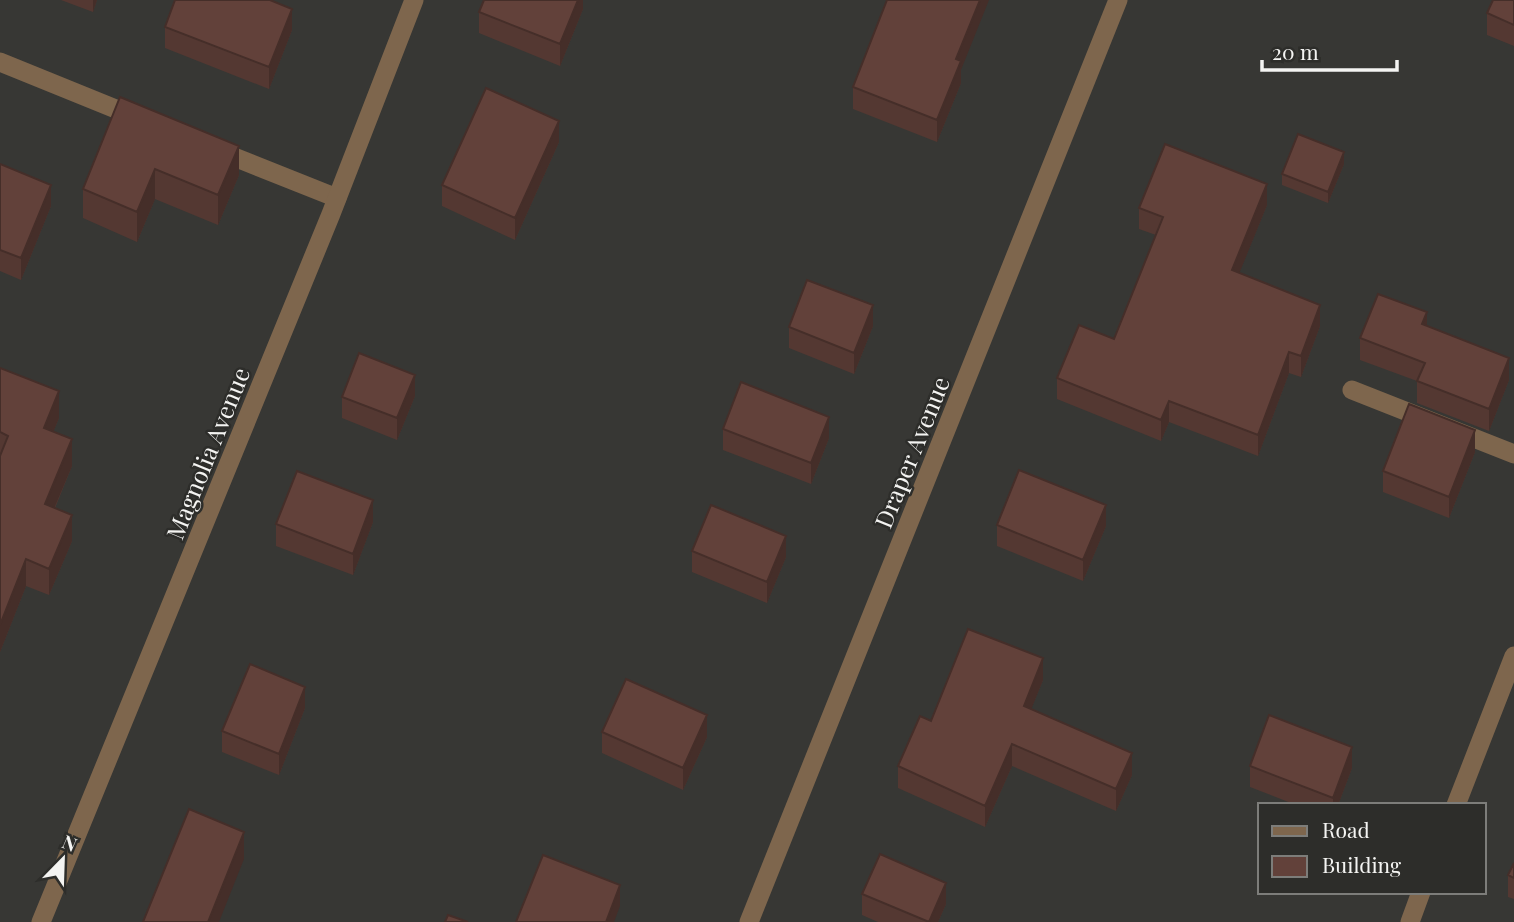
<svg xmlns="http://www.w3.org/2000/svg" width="1514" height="922" font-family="'Playfair Display',serif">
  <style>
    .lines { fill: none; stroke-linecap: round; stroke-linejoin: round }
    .service { stroke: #7e664d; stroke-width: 19 }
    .minor { stroke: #7e664d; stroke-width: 19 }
    .tertiary { stroke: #7e664d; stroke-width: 19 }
    .wall { fill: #543832 }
    .shaded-wall { fill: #452e29 }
    .building { fill: #62413a; stroke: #452e29; stroke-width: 2 }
    .labels { text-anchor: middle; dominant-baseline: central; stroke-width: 5; stroke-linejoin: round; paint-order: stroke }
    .street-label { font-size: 24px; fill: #f4f4f2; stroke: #2d2d2a }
  </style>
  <rect width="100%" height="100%" fill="#373734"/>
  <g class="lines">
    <!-- service -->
    <path class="service" d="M 0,62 L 138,118
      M 214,149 L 337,198
      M 1352,390 L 1514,454"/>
    <!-- minor -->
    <path class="minor" d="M 1456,805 L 1514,656
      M 41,922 L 331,214 L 414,0
      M 1410,922 L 1421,892"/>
    <!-- tertiary -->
    <path class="tertiary" d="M 749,922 L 1118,0"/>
  </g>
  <!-- wall -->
  <path class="wall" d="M 61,0 L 97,0 L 93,12 Z
    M 583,0 L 583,9 L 560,66 L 479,33 L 479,12 Z
    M 1514,0 L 1514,46 L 1487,35 L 1487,13 Z
    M 165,27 L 292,30 L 269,89 L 165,48 Z
    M 961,70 L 961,83 L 937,142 L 853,109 L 853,87 Z
    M 120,97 L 239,175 L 218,225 L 155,199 L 137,242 L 83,218 L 83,189 Z
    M 559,142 L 515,240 L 442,206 L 442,185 Z
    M 0,164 L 51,206 L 21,280 L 0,271 Z
    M 1344,164 L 1328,203 L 1282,185 L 1282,174 Z
    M 1267,205 L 1239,273 L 1320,326 L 1301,377 L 1289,373 L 1258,456 L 1169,422 L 1161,441 L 1057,399 L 1057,378 L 1114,339 L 1156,235 L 1139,229 L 1139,208 Z
    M 1427,325 L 1509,380 L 1489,431 L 1417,403 L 1417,381 L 1360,360 L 1360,338 Z
    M 873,326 L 854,374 L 789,348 L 789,327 Z
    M 0,368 L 59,418 L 53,432 L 72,466 L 55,508 L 72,541 L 49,595 L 26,586 L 0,652 Z
    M 415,396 L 397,440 L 342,418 L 342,397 Z
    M 723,429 L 829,438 L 811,484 L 723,450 Z
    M 1475,452 L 1449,518 L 1383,492 L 1383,471 Z
    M 373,522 L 353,575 L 276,546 L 276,524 Z
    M 997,525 L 1106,526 L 1083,581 L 997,546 Z
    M 692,551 L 786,557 L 767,603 L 692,572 Z
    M 1043,680 L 1031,709 L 1132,775 L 1116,811 L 1012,766 L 985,827 L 898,788 L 898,766 L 931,721 Z
    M 305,708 L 279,775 L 222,752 L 222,731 Z
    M 602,732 L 707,737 L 683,790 L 602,753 Z
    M 1250,766 L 1352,768 L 1338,805 L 1296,805 L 1250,787 Z
    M 1514,863 L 1514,899 L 1508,897 L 1508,875 Z
    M 862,894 L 946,904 L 938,922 L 878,922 L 862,915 Z"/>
  <!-- shaded-wall -->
  <path class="shaded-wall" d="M 93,0 L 97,0 L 93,12 Z
    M 578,0 L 583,0 L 583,9 L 560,66 L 560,44 Z
    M 980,0 L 989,0 L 961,70 L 961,83 L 937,142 L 937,120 L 956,59 Z
    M 292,9 L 292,30 L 269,89 L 269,67 Z
    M 559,121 L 559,142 L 515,240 L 515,218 Z
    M 239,146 L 239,175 L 218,225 L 218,195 Z
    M 1344,152 L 1344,164 L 1328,203 L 1328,192 Z
    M 155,169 L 155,199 L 137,242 L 137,212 Z
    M 1267,184 L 1267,205 L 1232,291 L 1232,270 Z
    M 51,185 L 51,206 L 21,280 L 21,258 Z
    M 873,305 L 873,326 L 854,374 L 854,353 Z
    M 1320,305 L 1320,326 L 1301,377 L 1301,356 Z
    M 1427,312 L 1427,333 L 1422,324 Z
    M 1289,352 L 1289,373 L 1258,456 L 1258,435 Z
    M 1509,358 L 1509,380 L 1489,431 L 1489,409 Z
    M 415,375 L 415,396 L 397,440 L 397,418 Z
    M 59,391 L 59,418 L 44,454 L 44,428 Z
    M 1169,401 L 1169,422 L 1161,441 L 1161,420 Z
    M 829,417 L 829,438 L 811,484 L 811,463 Z
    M 1475,430 L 1475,452 L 1449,518 L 1449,497 Z
    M 72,439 L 72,466 L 45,530 L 45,504 Z
    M 373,500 L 373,522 L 353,575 L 353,554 Z
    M 1106,505 L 1106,526 L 1083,581 L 1083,560 Z
    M 72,515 L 72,541 L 49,595 L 49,569 Z
    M 786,536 L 786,557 L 767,603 L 767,582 Z
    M 26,559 L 26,586 L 0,652 L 0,625 Z
    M 1043,658 L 1043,680 L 1024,727 L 1024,706 Z
    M 305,687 L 305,708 L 279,775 L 279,754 Z
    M 707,715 L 707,737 L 683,790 L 683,768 Z
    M 1012,744 L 1012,766 L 985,827 L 985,806 Z
    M 1352,747 L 1352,768 L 1338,805 L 1333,805 L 1333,798 Z
    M 1132,753 L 1132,775 L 1116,811 L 1116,789 Z
    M 244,832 L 244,859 L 219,922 L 208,922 Z
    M 946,883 L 946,904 L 938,922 L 929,922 Z
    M 620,885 L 620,906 L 614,922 L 606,922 Z"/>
  <!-- building -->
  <path class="building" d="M 175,0 L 270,0 L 292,9 L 269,67 L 165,27 Z
    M 484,0 L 578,0 L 560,44 L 479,12 Z
    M 887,0 L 980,0 L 956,59 L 961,61 L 937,120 L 853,87 Z
    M 1493,0 L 1514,0 L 1514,25 L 1487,13 Z
    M 486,88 L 559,121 L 515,218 L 442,185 Z
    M 120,97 L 239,146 L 218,195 L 155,169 L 137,212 L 83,189 Z
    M 1298,134 L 1344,152 L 1328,192 L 1282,174 Z
    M 1165,144 L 1267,184 L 1232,270 L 1320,305 L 1301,356 L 1289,352 L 1258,435 L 1169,401 L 1161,420 L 1057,378 L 1079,325 L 1114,339 L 1163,217 L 1139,208 Z
    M 0,164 L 51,185 L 21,258 L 0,250 Z
    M 807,280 L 873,305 L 854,353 L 789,327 Z
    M 1378,294 L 1427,312 L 1422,324 L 1509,358 L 1489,409 L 1417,381 L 1425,363 L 1360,338 Z
    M 359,353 L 415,375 L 397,418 L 342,397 Z
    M 0,368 L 59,391 L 44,428 L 72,439 L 45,504 L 72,515 L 49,569 L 26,559 L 0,625 L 0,456 L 8,436 L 0,432 Z
    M 741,382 L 829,417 L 811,463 L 723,429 Z
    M 1409,404 L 1475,430 L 1449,497 L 1383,471 Z
    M 1019,470 L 1106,505 L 1083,560 L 997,525 Z
    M 297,471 L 373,500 L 353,554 L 276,524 Z
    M 711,505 L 786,536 L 767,582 L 692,551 Z
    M 968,629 L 1043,658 L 1024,706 L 1132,753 L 1116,789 L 1012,744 L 985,806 L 898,766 L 920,716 L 931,721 Z
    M 250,664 L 305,687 L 279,754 L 222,731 Z
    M 626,679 L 707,715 L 683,768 L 602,732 Z
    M 1269,715 L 1352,747 L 1333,798 L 1250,766 Z
    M 189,809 L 244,832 L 208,922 L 143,922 Z
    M 880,854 L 946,883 L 929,922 L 862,894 Z
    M 543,855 L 620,885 L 606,922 L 516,922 Z
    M 1514,863 L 1514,878 L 1508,875 Z
    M 448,915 L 468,922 L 445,922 Z"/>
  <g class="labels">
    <!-- street labels -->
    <g class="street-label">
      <text transform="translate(911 452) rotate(-68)">Draper Avenue</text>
      <text transform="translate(207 453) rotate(-68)">Magnolia Avenue</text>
    </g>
  </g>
  <!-- legend -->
  <rect x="1258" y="803" width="228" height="91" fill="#2d2d2a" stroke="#7d7d7a" stroke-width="2"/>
  <rect x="1272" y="826" width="35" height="10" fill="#7e664d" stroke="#7d7d7a" stroke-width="2"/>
  <text x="1322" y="838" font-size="21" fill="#f4f4f2">Road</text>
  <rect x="1272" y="856" width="35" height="21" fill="#62413a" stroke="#7d7d7a" stroke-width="2"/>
  <text x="1322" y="873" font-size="21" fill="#f4f4f2">Building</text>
  <!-- north arrow -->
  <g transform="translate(63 859) rotate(23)" stroke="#2d2d2a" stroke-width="5" paint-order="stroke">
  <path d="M0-5L12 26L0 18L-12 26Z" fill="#f4f4f2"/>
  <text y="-10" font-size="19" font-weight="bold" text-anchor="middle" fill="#f4f4f2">N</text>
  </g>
  <!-- scale -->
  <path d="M1262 60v10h135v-10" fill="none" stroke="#f4f4f2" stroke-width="3.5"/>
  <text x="1272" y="60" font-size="21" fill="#f4f4f2" stroke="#2d2d2a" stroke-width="5" paint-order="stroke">20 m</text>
</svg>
